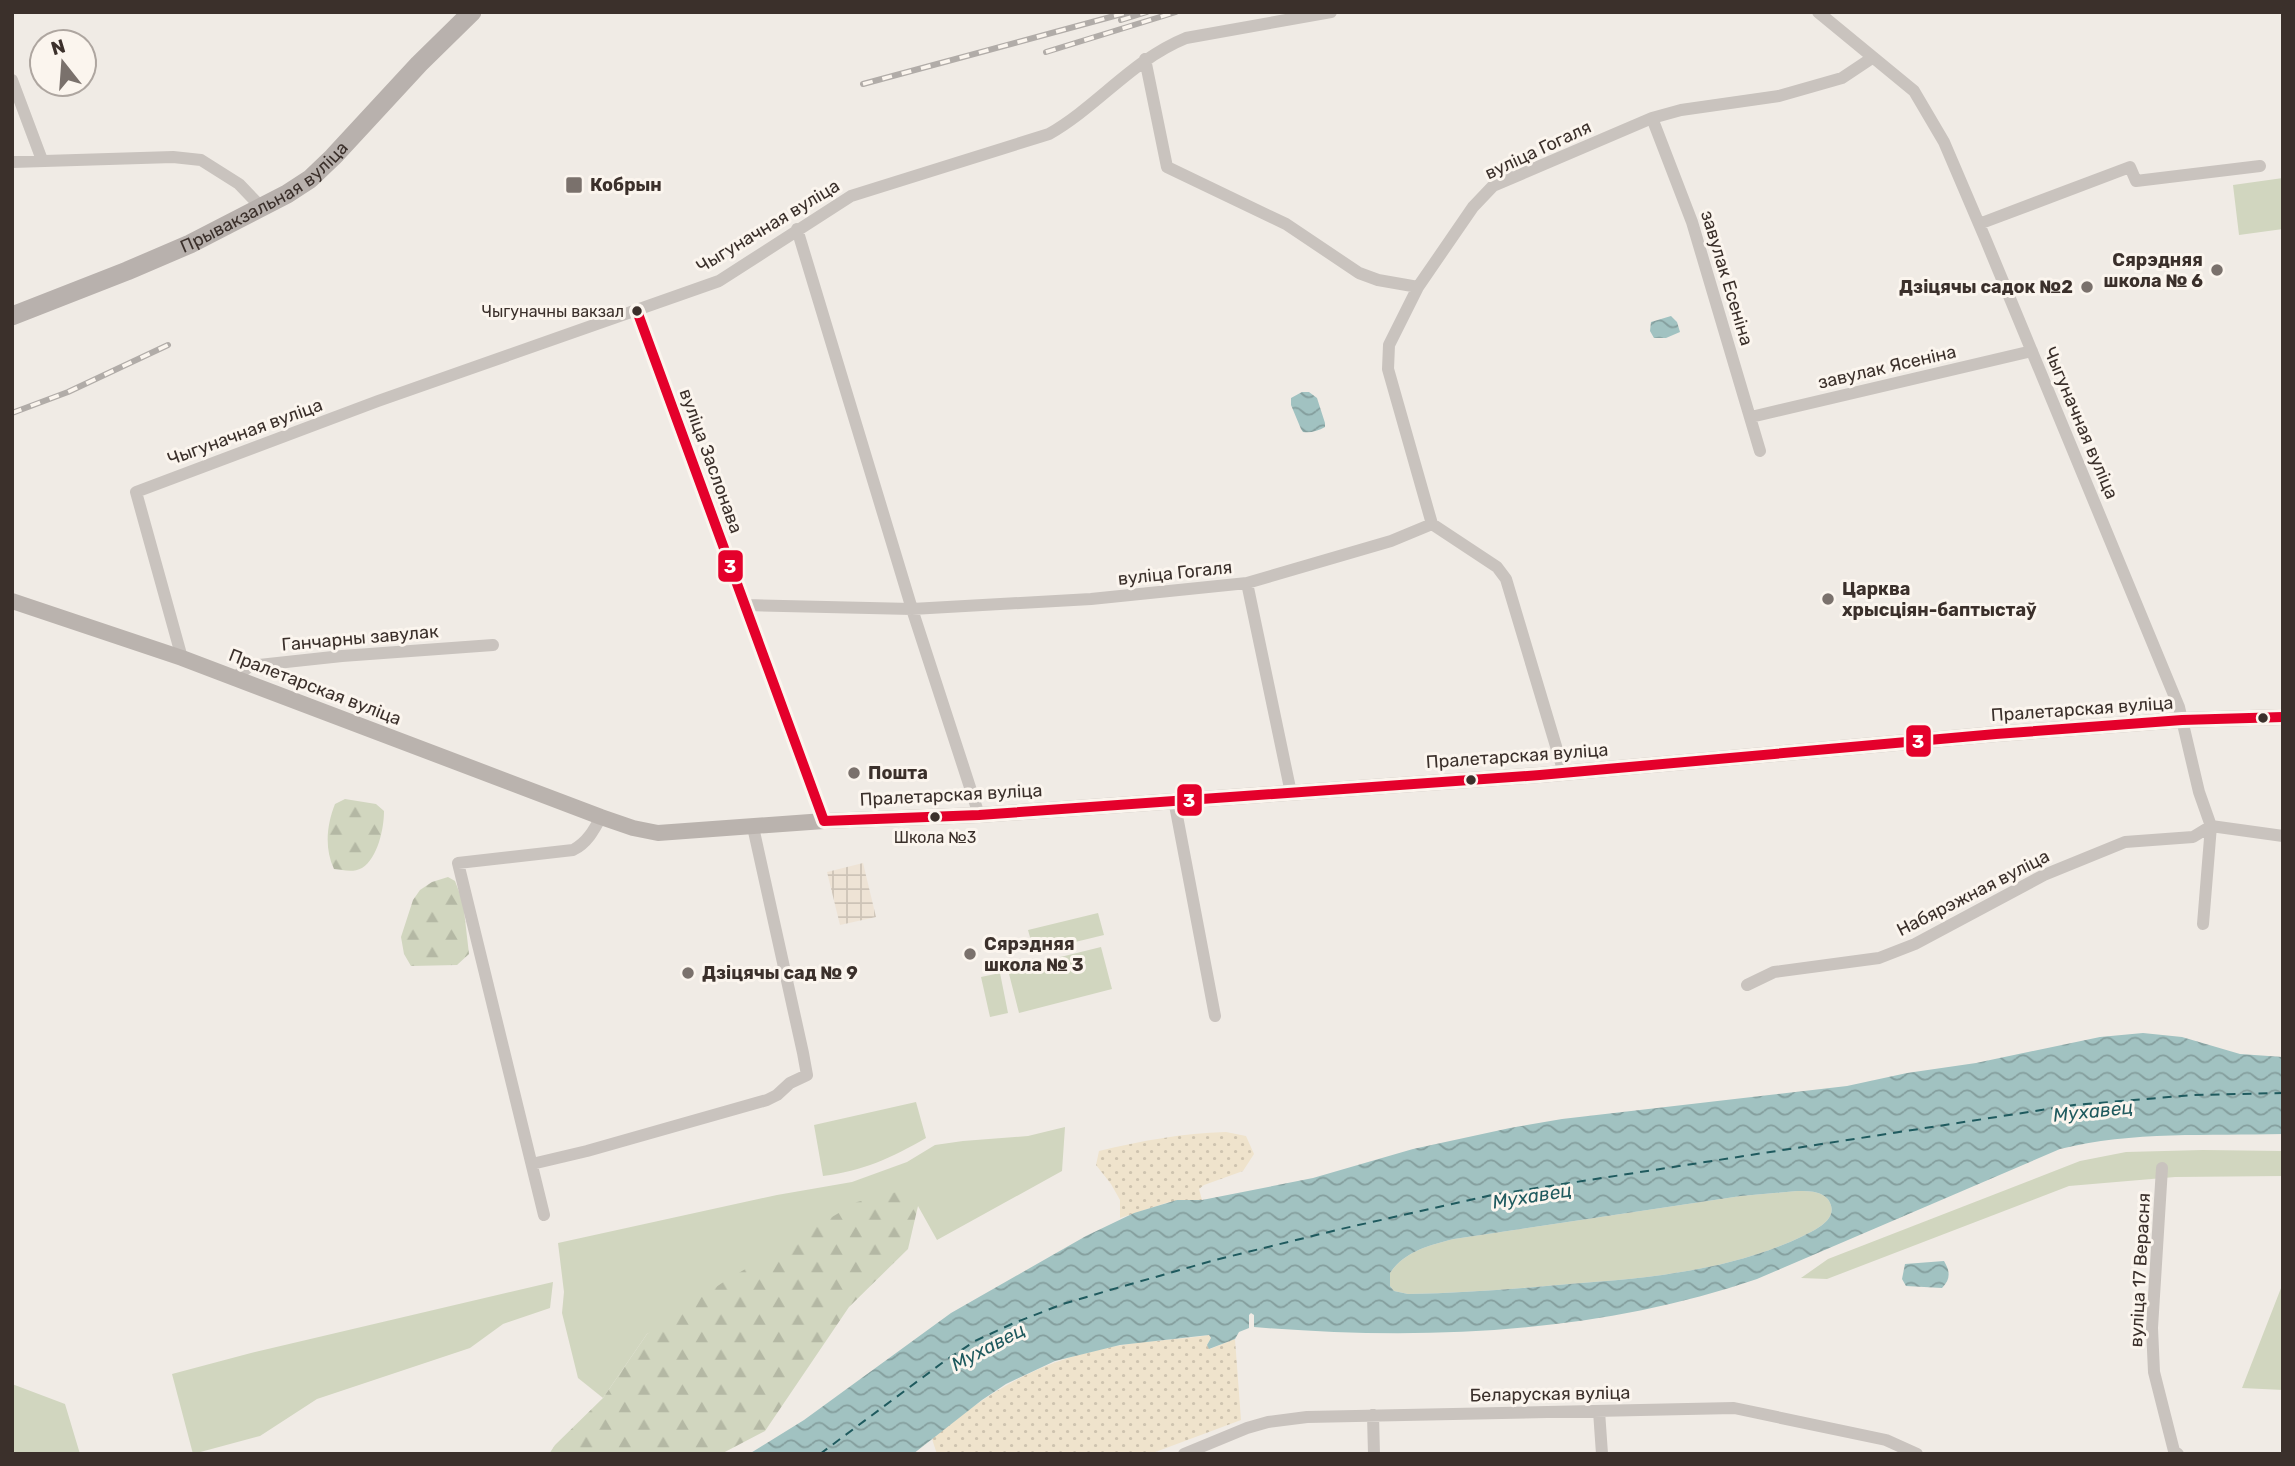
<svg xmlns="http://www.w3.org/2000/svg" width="2295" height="1466" font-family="Rubik,sans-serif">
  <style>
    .green { fill: #d1d6bf }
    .forest { fill: url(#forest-firs) }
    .sand { fill: url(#sand-dots) }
    .plaza { fill: url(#plaza-grid) }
    .water { fill: url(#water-waves); fill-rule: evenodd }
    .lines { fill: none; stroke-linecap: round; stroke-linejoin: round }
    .ferry { stroke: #1f5a5e; stroke-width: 2; stroke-dasharray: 9 7; stroke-linecap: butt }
    .street { stroke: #c9c3be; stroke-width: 12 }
    .secondary { stroke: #bab3ae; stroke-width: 16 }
    .primary { stroke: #b8b1ad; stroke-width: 19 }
    .rail-casing { stroke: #b1aca8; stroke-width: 6 }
    .rail { stroke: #fbf5ee; stroke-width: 3.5; stroke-dasharray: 10; stroke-linecap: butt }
    .bus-1-casing { stroke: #fbf5ee; stroke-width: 16 }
    .bus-1 { stroke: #e4002b; stroke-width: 10 }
    .poi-dot { fill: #7a716c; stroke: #fbf5ee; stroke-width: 2.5 }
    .bus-dot { fill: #3b302b; stroke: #fbf5ee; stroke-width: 2.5 }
    .labels { text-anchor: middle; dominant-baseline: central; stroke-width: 6; stroke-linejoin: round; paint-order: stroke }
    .bus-label { font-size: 16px; fill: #3b302b; stroke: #fbf5ee; text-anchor: end }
    .street-label { font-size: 18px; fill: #3b302b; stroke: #fbf5ee }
    .poi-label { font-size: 18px; font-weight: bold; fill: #3b302b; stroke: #fbf5ee; text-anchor: start }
    .water-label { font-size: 19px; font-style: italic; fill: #1f5a5e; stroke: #fbf5ee }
    .line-badge { stroke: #fbf5ee; stroke-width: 2.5 }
    .badge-label { font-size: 19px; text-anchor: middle; font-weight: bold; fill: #fff }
  </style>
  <defs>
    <pattern id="forest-firs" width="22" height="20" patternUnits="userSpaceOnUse" patternTransform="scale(1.75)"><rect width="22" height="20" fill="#d1d6bf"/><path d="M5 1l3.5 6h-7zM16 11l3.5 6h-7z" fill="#b4b8a4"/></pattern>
    <pattern id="sand-dots" width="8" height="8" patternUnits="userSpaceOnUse" patternTransform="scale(1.75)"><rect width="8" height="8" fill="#efe3cc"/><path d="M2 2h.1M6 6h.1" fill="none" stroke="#cec3af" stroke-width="1.8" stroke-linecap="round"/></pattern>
    <pattern id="plaza-grid" width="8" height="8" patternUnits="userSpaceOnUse" patternTransform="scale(1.75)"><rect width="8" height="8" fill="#eee3d5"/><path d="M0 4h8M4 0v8" fill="none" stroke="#cdc3b7"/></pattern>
    <pattern id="water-waves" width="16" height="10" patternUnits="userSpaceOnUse" patternTransform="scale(1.75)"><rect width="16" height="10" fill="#a1c2c1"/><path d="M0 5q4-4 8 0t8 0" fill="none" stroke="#849e9d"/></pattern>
  </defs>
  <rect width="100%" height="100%" fill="#f0ebe5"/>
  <!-- green -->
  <path class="green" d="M 2283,178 L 2283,229 L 2239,235 L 2233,185 Z
    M 1098,913 L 1104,935 L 1034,952 L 1028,930 Z
    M 1101,947 L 1112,989 L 1019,1013 L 1008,970 Z
    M 1000,973 L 1008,1013 L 990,1017 L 981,977 Z
    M 916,1102 L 926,1138 C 891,1158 863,1171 823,1176 L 814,1125 Z
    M 1065,1127 L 1062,1171 L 937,1240 L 918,1206 L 647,1334 L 603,1398 L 578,1378 L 562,1313 L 564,1292 L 558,1243 L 777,1195 L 852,1182 L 907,1162 L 935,1145 L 963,1141 L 1028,1136 Z
    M 2203,1150 L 2283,1151 L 2283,1176 L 2175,1177 L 2069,1186 L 1827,1279 L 1801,1278 L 1828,1259 L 2080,1161 L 2126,1152 Z
    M 1797,1191 C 1804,1191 1812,1191 1818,1193 C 1824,1195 1828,1198 1830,1203 C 1838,1220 1815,1230 1803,1236 C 1730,1271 1648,1278 1569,1284 C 1515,1289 1462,1293 1408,1294 L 1394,1291 L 1390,1286 L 1390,1273 C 1405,1251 1430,1245 1454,1239 L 1741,1196 Z
    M 553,1282 L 550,1308 L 503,1324 L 470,1348 L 317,1399 L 260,1436 L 193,1454 L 172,1374 L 251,1353 Z
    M 2283,1283 L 2283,1390 L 2242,1388 Z
    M 12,1384 L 65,1404 L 80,1454 L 12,1454 Z"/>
  <!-- forest -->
  <path class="forest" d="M 345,799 L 376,804 L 384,811 C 384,828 378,858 362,868 C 353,873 343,870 334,869 C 324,848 327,824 335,804 Z
    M 448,877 L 455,881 L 463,902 L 469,954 L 457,965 L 411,966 L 404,954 L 401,937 L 413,900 L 420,890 L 432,882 Z
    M 904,1190 L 918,1206 L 908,1249 L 849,1307 L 765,1431 L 721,1454 L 549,1454 L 555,1445 L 603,1398 L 647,1334 L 722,1283 L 857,1202 Z"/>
  <!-- sand -->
  <path class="sand" d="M 1226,1132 L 1246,1136 L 1254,1154 L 1243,1171 L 1204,1185 L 1199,1189 L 1202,1200 L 1169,1202 L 1120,1218 L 1120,1200 L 1111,1184 L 1096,1165 L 1099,1151 C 1141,1141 1183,1133 1226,1132 Z
    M 1209,1335 L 1211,1338 L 1207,1345 L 1210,1349 L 1235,1339 L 1241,1420 L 1150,1454 L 937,1454 L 932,1439 C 992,1389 1040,1360 1117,1346 C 1148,1340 1179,1340 1209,1335 Z"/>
  <!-- plaza -->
  <path class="plaza" d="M 863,863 L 876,917 L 840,925 L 827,872 Z"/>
  <!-- water -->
  <path class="water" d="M 1671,316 L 1677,322 L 1680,332 L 1666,338 L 1654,338 L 1650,331 L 1651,322 Z
    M 1302,392 L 1309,392 L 1317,398 L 1325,423 L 1325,427 C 1318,431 1311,433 1303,432 L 1301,429 L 1291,405 L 1291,398 Z
    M 2143,1033 L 2182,1037 L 2240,1054 L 2283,1057 L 2283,1134 C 2209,1136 2132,1131 2060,1149 L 1757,1279 C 1595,1334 1424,1341 1254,1327 L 1254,1315 L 1251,1313 L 1249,1315 L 1249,1328 L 1239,1332 L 1235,1339 L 1209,1349 L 1207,1345 L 1211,1338 L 1209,1335 L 1120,1345 L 1055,1361 L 1006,1384 L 982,1400 L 913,1454 L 749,1454 L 804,1420 L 951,1313 L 1086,1236 L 1134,1213 L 1177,1200 L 1202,1200 L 1313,1178 L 1413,1149 L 1510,1128 L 1562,1119 L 1847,1086 L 1907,1073 L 1976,1063 L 2100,1037 ZM 1797,1191 C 1804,1191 1812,1191 1818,1193 C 1824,1195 1828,1198 1830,1203 C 1838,1220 1815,1230 1803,1236 C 1730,1271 1648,1278 1569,1284 C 1515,1289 1462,1293 1408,1294 L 1394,1291 L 1390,1286 L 1390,1273 C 1405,1251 1430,1245 1454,1239 L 1741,1196 Z
    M 1944,1261 C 1950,1271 1951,1279 1942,1288 L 1906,1286 L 1902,1279 L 1905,1264 Z"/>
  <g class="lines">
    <!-- ferry -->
    <path class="ferry" d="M 820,1454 L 942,1363 L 975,1341 L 1014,1323 L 1063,1304 L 1110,1290 L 1215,1260 L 1341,1229 L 1492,1195 L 2074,1105 L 2194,1095 L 2283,1093"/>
    <!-- street -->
    <path class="street" d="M 1818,12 L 1914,91 L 1944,142 L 1985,238 L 2179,707 L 2199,792 L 2211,826 L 2203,924
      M 1145,59 L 1167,167 L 1286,224 L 1359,273 L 1378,280 L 1418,287
      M 12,80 L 42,160
      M 1652,118 L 1692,222 L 1760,451
      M 12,162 L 173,157 L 201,160 L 239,184 L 262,208
      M 1979,224 L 2130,167 L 2136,181 L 2260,166
      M 797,229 L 912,609 L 979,815
      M 637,311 L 746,605 L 824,821
      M 1751,417 L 2032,351
      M 1247,583 L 1291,793
      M 746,605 L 912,609 L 1091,599 L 1247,583 L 1391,541 L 1432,524
      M 182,658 L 136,492 L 378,401 L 719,281 L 851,196 L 1049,134 C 1098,106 1132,60 1186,38 L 1331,12
      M 234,678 L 250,666 L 342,656 L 493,645
      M 1564,773 L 1506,579 L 1497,567 L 1432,524 L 1388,369 L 1389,345 L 1418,287 L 1473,207 L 1493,186 L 1652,118 L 1681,110 L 1779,96 L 1842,78 L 1872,58
      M 1174,800 L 1215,1016
      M 2211,826 L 2283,836
      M 1747,985 L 1774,972 L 1879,958 L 1915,944 L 2044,875 L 2125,842 L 2193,837 L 2211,826
      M 532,1164 L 587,1151 L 767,1100 L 777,1095 L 790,1083 L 807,1075 L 803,1053 L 753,827
      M 2162,1168 L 2152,1328 L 2154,1372 L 2174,1451 L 2178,1454
      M 544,1215 L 458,863 L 573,850 C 587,843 594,830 601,817
      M 1599,1411 L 1602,1454
      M 1373,1415 L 1374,1454
      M 1184,1454 L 1247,1428 L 1268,1422 L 1307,1417 L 1734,1408 L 1886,1440 L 1917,1454"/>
    <!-- secondary -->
    <path class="secondary" d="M 12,601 L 182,658 L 601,817 L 633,828 L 658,833 L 824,821 L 979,815 L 1540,775 L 1996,734 L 2182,720 L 2283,717"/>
    <!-- primary -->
    <path class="primary" id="s1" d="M 12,316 L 127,271 L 190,244 L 287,194 L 310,179 L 333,157 L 419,64 L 472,12"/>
    <!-- rail casing -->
    <g class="rail-casing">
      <path id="rail" d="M 1121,20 L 1147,12
        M 1046,52 L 1176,12
        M 863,84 L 1129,12
        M 12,413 L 68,392 L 168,345"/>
    </g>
    <!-- rail -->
    <use href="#rail" class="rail"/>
    <!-- bus-1 casing -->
    <g class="bus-1-casing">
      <path id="bus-1" d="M 637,311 L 824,821
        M 824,821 L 979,815 L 1540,775 L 1996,734 L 2182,720 L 2283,717"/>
    </g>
    <!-- bus-1 -->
    <use href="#bus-1" class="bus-1"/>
  </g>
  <!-- markers -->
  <g class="poi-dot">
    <rect x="565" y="176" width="18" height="18" rx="3.5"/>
    <circle cx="2217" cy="270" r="7"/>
    <circle cx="2087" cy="287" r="7"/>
    <circle cx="1828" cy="599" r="7"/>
    <circle cx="854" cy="773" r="7"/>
    <circle cx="970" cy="954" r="7"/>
    <circle cx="688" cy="973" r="7"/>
  </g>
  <g class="bus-dot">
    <circle cx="637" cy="311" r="6"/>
    <circle cx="2263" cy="718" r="6"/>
    <circle cx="1471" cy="780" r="6"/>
    <circle cx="935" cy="817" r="6"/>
  </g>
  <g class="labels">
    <!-- bus labels -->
    <g class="bus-label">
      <text x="624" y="311">Чыгуначны вакзал</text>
      <text x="935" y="837" text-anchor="middle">Школа №3</text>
    </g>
    <!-- street labels -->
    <g class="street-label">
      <text transform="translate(1538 150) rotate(-25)">вуліца Гогаля</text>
      <text stroke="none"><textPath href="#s1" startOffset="280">Прывакзальная вуліца</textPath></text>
      <text transform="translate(768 226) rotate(-31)">Чыгуначная вуліца</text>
      <text transform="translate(1727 278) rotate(73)">завулак Есеніна</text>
      <text transform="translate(1887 367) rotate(-13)">завулак Ясеніна</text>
      <text transform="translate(2081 423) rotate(67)">Чыгуначная вуліца</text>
      <text transform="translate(245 432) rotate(-20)">Чыгуначная вуліца</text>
      <text transform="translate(711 461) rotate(70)">вуліца Заслонава</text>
      <text transform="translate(1175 573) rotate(-6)">вуліца Гогаля</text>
      <text transform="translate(360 638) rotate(-5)">Ганчарны завулак</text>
      <text transform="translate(315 687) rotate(21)">Пралетарская вуліца</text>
      <text transform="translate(2082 709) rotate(-4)">Пралетарская вуліца</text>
      <text transform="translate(1517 756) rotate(-4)">Пралетарская вуліца</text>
      <text transform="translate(951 795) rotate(-3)">Пралетарская вуліца</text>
      <text transform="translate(1973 893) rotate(-27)">Набярэжная вуліца</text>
      <text transform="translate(2140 1270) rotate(-87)">вуліца 17 Верасня</text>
      <text transform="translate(1550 1394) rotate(-1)">Беларуская вуліца</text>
    </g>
    <!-- poi labels -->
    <g class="poi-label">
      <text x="590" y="185">Кобрын</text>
      <text x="2203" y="260" text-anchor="end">Сярэдняя<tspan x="2203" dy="21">школа № 6</tspan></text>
      <text x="2073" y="287" text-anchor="end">Дзіцячы садок №2</text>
      <text x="1842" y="589">Царква<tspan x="1842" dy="21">хрысціян-баптыстаў</tspan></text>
      <text x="868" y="773">Пошта</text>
      <text x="984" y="944">Сярэдняя<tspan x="984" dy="21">школа № 3</tspan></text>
      <text x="702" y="973">Дзіцячы сад № 9</text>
    </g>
    <!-- water labels -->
    <g class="water-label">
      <text transform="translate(2093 1111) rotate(-6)">Мухавец</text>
      <text transform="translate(1532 1196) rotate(-9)">Мухавец</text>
      <text transform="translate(988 1347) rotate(-28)">Мухавец</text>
    </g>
  </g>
  <g class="line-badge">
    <rect x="717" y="549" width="27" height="34" rx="7" fill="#e4002b"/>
    <rect x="1905" y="724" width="27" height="34" rx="7" fill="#e4002b"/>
    <rect x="1176" y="783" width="27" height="34" rx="7" fill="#e4002b"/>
  </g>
  <g class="badge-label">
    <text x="730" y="573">3</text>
    <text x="1918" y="748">3</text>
    <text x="1189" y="807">3</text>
  </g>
  <!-- border -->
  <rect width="2295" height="1466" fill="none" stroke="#3b302b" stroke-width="28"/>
  <!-- north arrow -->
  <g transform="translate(63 63) rotate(343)"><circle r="33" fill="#fbf5ee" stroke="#aea6a0" stroke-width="2"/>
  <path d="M0-5L12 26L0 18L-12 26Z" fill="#7a716c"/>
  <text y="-10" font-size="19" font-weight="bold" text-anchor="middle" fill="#3b302b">N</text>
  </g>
</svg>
